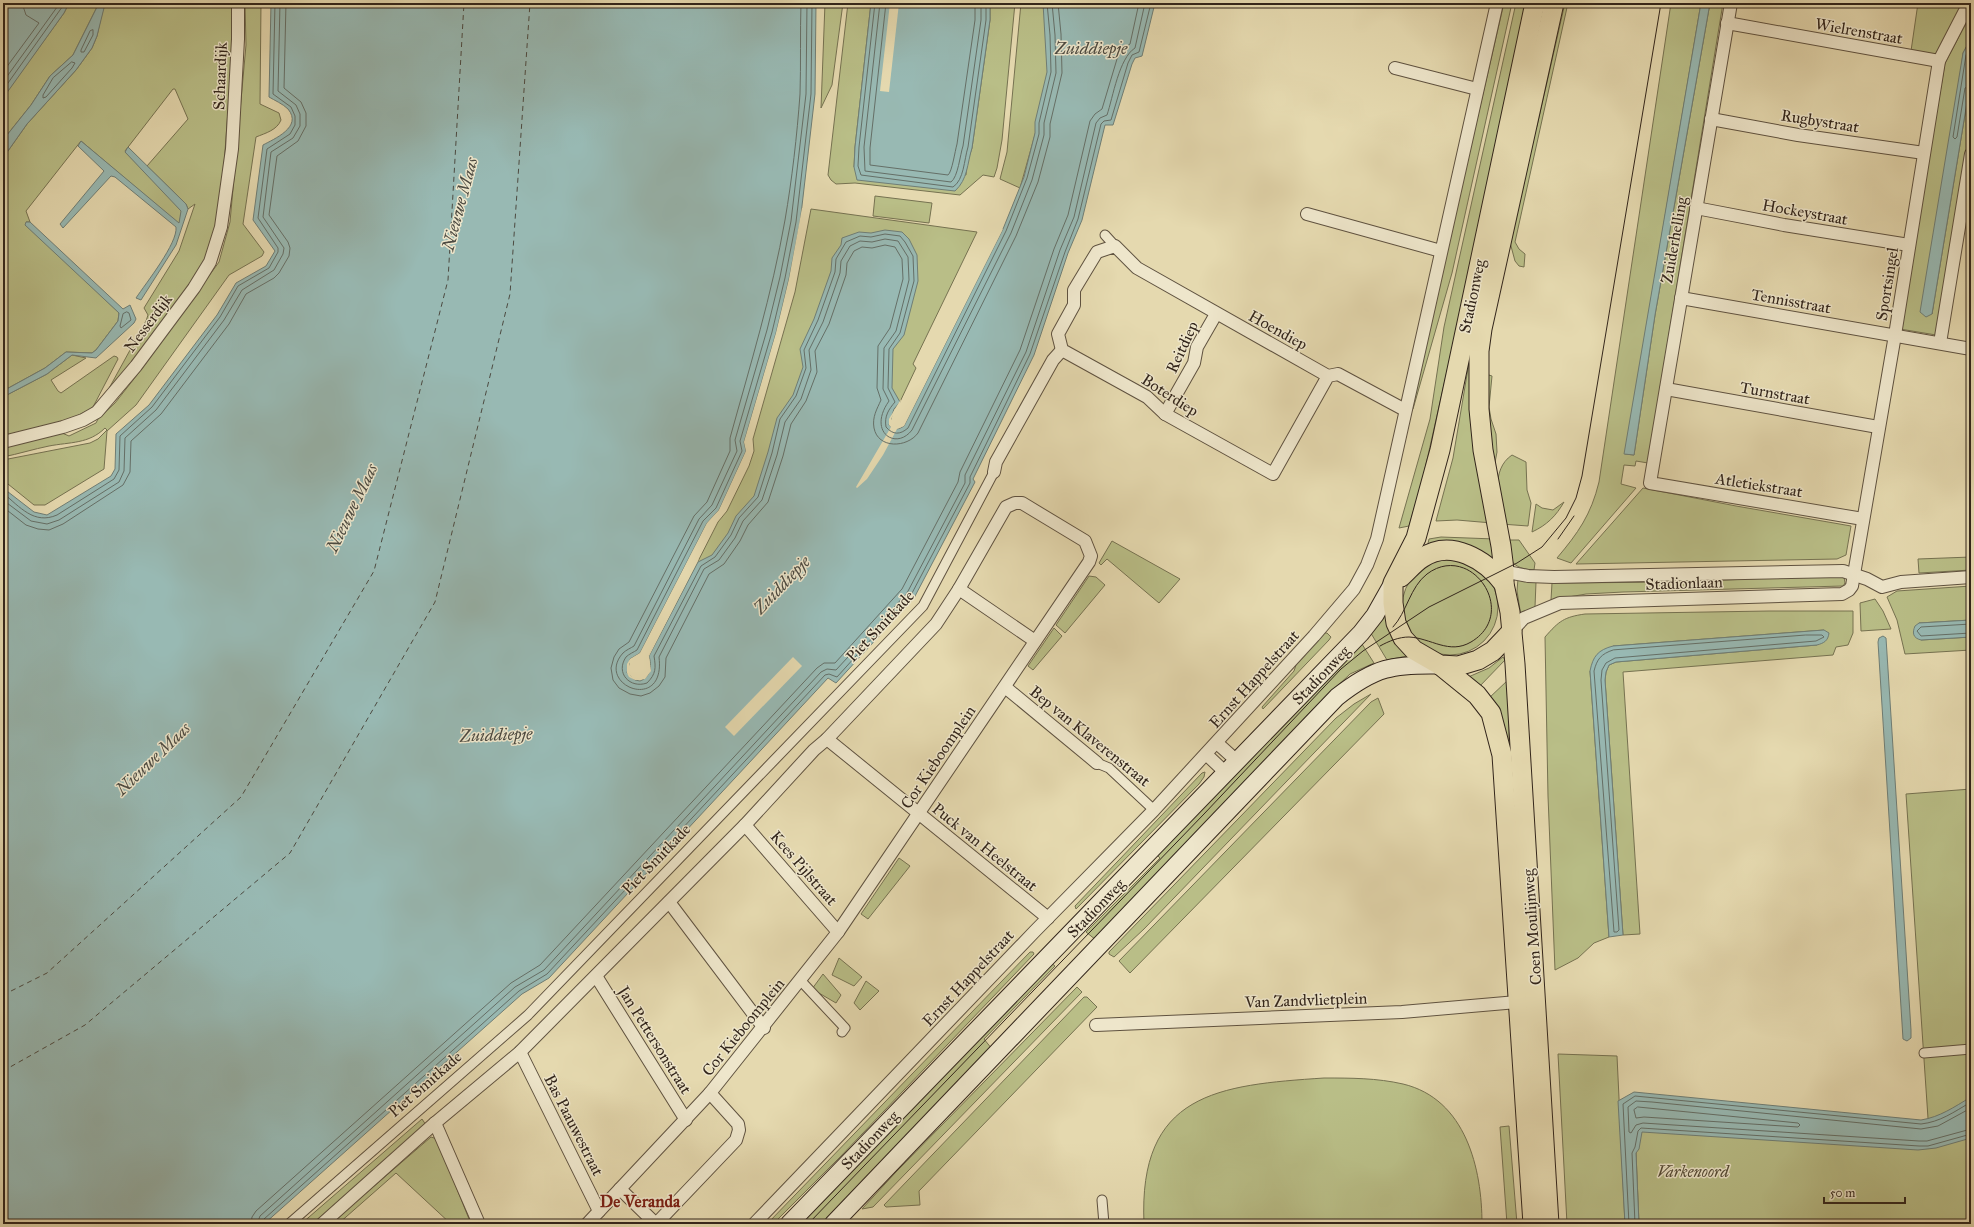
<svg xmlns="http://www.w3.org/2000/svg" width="1974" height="1227" font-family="'IM FELL Great Primer',serif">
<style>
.green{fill:#b9be87;stroke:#767251}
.water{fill:#98b9b3;stroke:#6f7e76}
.pier{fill:#e5d9af}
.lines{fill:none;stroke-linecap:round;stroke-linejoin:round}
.shore{stroke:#656f67;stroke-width:1}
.ferry{stroke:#4c4a41;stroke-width:1;stroke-dasharray:5 4;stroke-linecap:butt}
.pedestrian-casing{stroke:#5f5240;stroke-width:11}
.minor-casing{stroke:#5f5240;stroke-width:14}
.secondary-casing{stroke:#32251b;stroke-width:19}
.primary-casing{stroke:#32251b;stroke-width:21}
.pedestrian{stroke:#eee6cb;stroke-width:9}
.minor{stroke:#eee6cb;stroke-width:12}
.secondary{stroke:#eee6cb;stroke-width:17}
.primary{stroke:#e5d9af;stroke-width:19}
.tram{stroke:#32251b;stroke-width:1}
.labels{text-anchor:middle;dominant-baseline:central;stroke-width:3;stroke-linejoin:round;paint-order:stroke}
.street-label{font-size:16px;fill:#32251b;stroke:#eee6cb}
.park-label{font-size:16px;font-style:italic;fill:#544b36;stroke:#eee6cb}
.water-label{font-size:17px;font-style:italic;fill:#4c4a41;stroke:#eee6cb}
.neighbourhood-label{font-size:17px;font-weight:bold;fill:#7a1f14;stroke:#eee6cb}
</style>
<rect width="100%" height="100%" fill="#e5d9af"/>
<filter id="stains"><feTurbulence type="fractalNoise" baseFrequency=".005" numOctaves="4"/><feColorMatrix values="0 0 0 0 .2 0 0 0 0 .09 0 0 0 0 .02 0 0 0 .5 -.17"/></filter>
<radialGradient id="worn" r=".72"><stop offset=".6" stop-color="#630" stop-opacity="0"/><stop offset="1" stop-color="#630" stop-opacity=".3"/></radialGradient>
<g class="green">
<path d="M69,3H99L73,55L50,76L31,105L3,140V93H6L64,13Z"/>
<path d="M104,3H233L234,28L224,165L216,229L208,254L183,295L110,393L107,392L146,321L148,315L144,308L179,251L195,204L188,209L186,204L147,166L188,119L175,89H173L125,151L182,211L179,224L81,141L26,211L30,222H26L119,313L118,321L96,350L92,353L66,352L45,368L3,391V158L27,124L76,70L92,48L97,36Z"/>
<path d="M245,3H261L260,104L279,113L281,120C277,130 266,133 256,137L243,224L264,252L262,256L229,275L136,405L107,431L104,469L45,505H34L3,480V460L90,443L98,439L107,430L105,428C89,444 70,442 49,446C34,449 18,454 3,457V446L62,433L69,436L96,423L98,419L115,403L141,370L219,262L230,222L246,45Z"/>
<path d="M825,3H843L832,85L821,108Z"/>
<path d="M848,3H871L855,147L854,167L966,175L967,163L972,148L990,20V3H1015L1002,140L997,168L994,177L983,175L960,195L855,183L836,184L831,180L828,175Z"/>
<path d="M1021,3H1061L1064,31L1020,188L1000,179L1007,152Z"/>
<path d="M1504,3H1512L1452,273L1413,409H1410Z"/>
<path d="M1516,3H1530L1422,482L1409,526L1399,528L1430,419L1444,327Z"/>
<path d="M1565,3H1568L1515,242L1519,249L1525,254L1524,267L1519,266L1515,261L1508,235L1526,151L1537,126Z"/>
<path d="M1671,3H1701L1625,454L1634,455L1655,315L1710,3H1723L1648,463L1636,461L1635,466L1624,465L1621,484L1636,488L1571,563L1557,558C1578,533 1591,515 1599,482Z"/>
<path d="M1918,3H1964L1936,55L1911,51Z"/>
<path d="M1971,14V38L1963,53L1932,314L1971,78V132L1936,335L1900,329L1945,63Z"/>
<path d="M875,196L932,203L929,223L873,216Z"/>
<path d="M811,209L977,232L913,364L916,368L898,406L894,409L814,430L659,638L718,522L727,511L749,466L754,451L753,439L795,292Z"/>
<path d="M1475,327L1492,523L1457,520L1436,521L1453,458Z"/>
<path d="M72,355L86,358L51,380L58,391L61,393L114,356L117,357L118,359L93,407L89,410L69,420L3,436V397L47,374Z"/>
<path d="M1489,375L1492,376L1489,407L1491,419L1496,434L1497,452L1493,473L1484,385Z"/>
<path d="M1512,455L1526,462L1527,490L1531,503L1528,526L1501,524C1499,501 1490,470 1512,455Z"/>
<path d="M1643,488L1736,506L1851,526L1846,555L1837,559L1576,564Z"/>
<path d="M1564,502C1556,516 1547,525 1532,532L1536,504L1542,508L1553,510Z"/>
<path d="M1441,537L1495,539L1499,564L1427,548L1429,539Z"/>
<path d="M1505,540H1519L1535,563L1534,570C1510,568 1511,561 1505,540Z"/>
<path d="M1112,541L1180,579L1159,603L1107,559L1101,565L1099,563Z"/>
<path d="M1971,557V570L1919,573L1918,559Z"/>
<circle cx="1450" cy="607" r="48"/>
<path d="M1089,576L1096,577L1105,585L1065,633L1056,625Z"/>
<path d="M1808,576L1844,577L1845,583L1843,586L1623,592L1586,594L1551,600L1552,583L1686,582Z"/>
<path d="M1518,579L1536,582L1535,607L1521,616L1517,591Z"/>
<path d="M1971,586V620L1919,623L1921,640L1971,637V650L1905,654L1897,620L1887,597L1897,591Z"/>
<path d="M1875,599L1883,611L1891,629L1861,631L1860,603Z"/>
<path d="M1388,603L1407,656L1387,660L1369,630Z"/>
<path d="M1769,611H1853V633L1848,645L1836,647L1833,655L1623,672L1640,934L1623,935L1605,680L1606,672L1609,665L1616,662L1817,645L1824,630L1613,646L1590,671L1609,937L1594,943L1578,958L1555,970L1548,796L1545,637C1559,621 1564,617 1585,614Z"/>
<path d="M1054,628L1062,636L1033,670L1028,666Z"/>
<path d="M1325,633H1327L1331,637L1329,640L1263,709L1262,707L1294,671L1296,665Z"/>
<path d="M1360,641L1374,663L1350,674L1311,711L1258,770L1096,940L1086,932L1160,858L1156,854Z"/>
<path d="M1503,657L1505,660L1478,688L1466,678L1489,668Z"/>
<path d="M1508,680L1509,683V745L1488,699Z"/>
<path d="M1371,694L1144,929L1114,957L1109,954V952L1336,718L1354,704Z"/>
<path d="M1378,698L1384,714L1130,973L1119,961L1371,702Z"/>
<path d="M1205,772L1204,777L1199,784L1076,909L1075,906L1202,773Z"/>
<path d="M1971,789V1224H1639L1636,1153L1628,1114L1929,1133L1906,794Z"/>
<path d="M899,858L910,866L868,919L861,914Z"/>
<path d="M1030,952H1033L1034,954L840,1157L773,1224H767Z"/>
<path d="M839,958L862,977L854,986L832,975Z"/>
<path d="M1050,962L1055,966L984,1039L992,1049L823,1224H797Z"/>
<path d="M823,974L841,995L836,1003L812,989Z"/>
<path d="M866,981L879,991L860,1010L854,1003Z"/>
<path d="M1077,987L1082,992L873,1207L862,1209L896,1172Z"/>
<path d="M1084,997H1087L1097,1007L919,1191L920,1205L886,1207L884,1205Z"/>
<path d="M1558,1054L1617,1056L1625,1224H1567Z"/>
<path d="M1324,1078C1351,1078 1377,1078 1403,1084C1466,1099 1482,1169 1482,1224H1144C1138,1093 1218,1085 1324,1078Z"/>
<path d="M422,1119L426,1125L313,1224H301Z"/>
<path d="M1509,1126L1517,1224H1507L1500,1127Z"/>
<path d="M431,1137L437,1139L471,1224H451L396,1173L338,1224H330Z"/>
</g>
<g class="water">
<path d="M3,3H35L39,6L41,3H69L64,13L6,94L3,93Z"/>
<path d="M99,3L105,4L97,36L92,48L76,70L27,124L3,158V140L31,105L50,76L73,55Z"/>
<path d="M271,3H816L815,94L800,223L789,279L776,333L744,442L746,451L719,510L707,523L640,653L630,659L627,673L635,680L640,681C651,677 652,666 649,656L698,562L712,555L728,533L736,516L754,496L768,452L777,418L793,395L803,367L800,349L814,319L831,271L832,258L841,245L842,238L859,232L871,233L885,230L902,232L909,239L917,255L918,281L904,335L893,349L892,388L900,402L894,409L889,425C895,430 898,430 904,426L1003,229L1024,177L1035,133V122L1047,72L1043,3H1155L1142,56L1135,58L1132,64L1113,125H1105L1082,220L1068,253L1034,355L973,479L975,482L914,598L836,683L828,678L549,978L522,994L264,1224H3V488L34,512L47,515L111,476L115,469L116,434L149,405L217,315L236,283L266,266L275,251L253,220L263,145C274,139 303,127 288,109C283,104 274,100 269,97Z"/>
<path d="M871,3H990V20L972,148C967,164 968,179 955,191L857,180L854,167L855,147Z"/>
<path d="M1701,3H1710L1655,315L1634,455L1624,454Z"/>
<path d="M1971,38V78L1932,314L1926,317L1920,312L1963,53Z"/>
<path d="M81,141L179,223L181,211L125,152L128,147L186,204L188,209L176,245L141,300L136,298C146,283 178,243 176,227L115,177L111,176L63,228L60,224L104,171L78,146Z"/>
<path d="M26,222H30L123,309L130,305L136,319L134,323L96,358L72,355L47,374L3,397V391L45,368L66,352L92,353L96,350L118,321L119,313L25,225Z"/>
<path d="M1971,620V637L1921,640C1913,638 1912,633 1915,626L1919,623Z"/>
<path d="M1824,630L1829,633C1828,641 1824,643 1817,645L1616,662L1609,665L1606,672L1605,680L1623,935L1609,937L1590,671C1593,656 1598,650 1613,646Z"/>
<path d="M1883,636L1886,638L1911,1030V1038L1907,1041L1903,1039L1878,642L1879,638Z"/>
<path d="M1634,1092L1921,1120C1940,1117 1954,1107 1971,1097V1138L1936,1148L1918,1150L1642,1132L1639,1149L1636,1153L1639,1224H1625L1618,1101Z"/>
</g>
<g class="pier">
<path d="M890,3H899L889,92L880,91Z"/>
<path d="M802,208H804L791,280L778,333L746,442L748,452L721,511L709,524L642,654L632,660L629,664V673L631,676L636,678L644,677L649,670L648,656L696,561L699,559L649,656L651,671L645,679L635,680L629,677L627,673V664L630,659L640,653L707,523L719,510L746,451L744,442L776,333L789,279Z"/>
<path d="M1003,229L904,426L897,429L883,455L867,479L857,488L856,487L891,427L889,425V419L901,399L900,407L896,410L891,419V424L898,427L903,425L985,258L1000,230Z"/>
<path d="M793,657L802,666L734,736L725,727Z"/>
</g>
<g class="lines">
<g class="shore">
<path d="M801,3C800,33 801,64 800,94C797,136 792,179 785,220C772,294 750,366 730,438V451L707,502L694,516L629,642L619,649L614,657L611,668L613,680L619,688L630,694L641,696L650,693L659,686L665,677L666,658L709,574L724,564L740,541L748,525L768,502L783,456L791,424L806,401L817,372L815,351L829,324L846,275L847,263L854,251L862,247L872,248L885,245L895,247L902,259L903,279L890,328L878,346L877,388L881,400C877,409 872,417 874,428C878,449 907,448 918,433L1016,236L1038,182L1050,137V124L1062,73L1061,34L1058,3"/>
<path d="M807,3L806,94L791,221L780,277L767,330L735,440L737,451L712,505L699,519L634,646C631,648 626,650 623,653C594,685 666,714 659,657L704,569L719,560L735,538L743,521L762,500L777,455L785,422L801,399L811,370L809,350L823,322L840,273L841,261L850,246L860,241L872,242L885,239L898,241L908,257L909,280L896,331L884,348L883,389L889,401C867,432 896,451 912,430L1011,233L1032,180L1044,135V123L1056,73L1055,35L1052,3"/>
<path d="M812,3L811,94L796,222L785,278L772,332L740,441L742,451L716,508L703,521L637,650C634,652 629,654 626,657C615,673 630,689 647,683C656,674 656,668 654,656L701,566L715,557L731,535L739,518L758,497L772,453L780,419L796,396L806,368L804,350L818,320L835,272L836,259L846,242L860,236L871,237L885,234L900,236L905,242L913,256L914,281L900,333L889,349L888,388L895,402C889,409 884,416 886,427C893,435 900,435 908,428L1006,231L1027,178L1039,134V123L1051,72L1050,35L1047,3"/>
<path d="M875,3L859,147L858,166L861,175L953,187C964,180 964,160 968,147L986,20V3"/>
<path d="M880,3L864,147L865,171L951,182C958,177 960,155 963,146L981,20V3"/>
<path d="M886,3L870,148V165L948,175C952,172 955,151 957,144L975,20V3"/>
<path d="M93,30V35L84,52H81V50L90,31Z"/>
<path d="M1971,46L1966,55L1953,137L1955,139L1957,137L1965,88L1971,85"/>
<path d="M72,62L75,63L72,68L46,97L43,98V95L53,78Z"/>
<path d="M3,72L39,23L26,15L22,3"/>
<path d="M3,82L60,3"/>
<path d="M3,90L65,3"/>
<path d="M127,312L129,313L131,320L121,328L120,326L123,314Z"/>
<path d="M3,493C20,507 34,525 57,515L114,479L119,470L120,436L152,407L220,317L238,286L269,268L278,252V248L258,218L267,149L290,134L295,125V116L291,107L273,94L275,3"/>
<path d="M3,500L31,521L47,524L59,520L119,482L124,471L125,438L156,410L224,320L242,290L274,270L283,254L284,248L263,217L271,152L293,138L300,126V114L296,105L278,91L280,3"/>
<path d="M3,507L26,525L38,529L49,530L63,524L123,485L130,472L131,441L161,414L229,324L246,294L274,278L279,273L289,256L290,248L288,242L269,215L277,156L298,141L306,126V113L301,102L284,88L286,3"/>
<path d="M1971,624L1921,627L1917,631L1921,636L1971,633"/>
<path d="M1806,635H1822L1824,637L1816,641L1615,658L1606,663L1602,670L1601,680L1619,930L1617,932H1614L1594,671C1597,659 1601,654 1613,650Z"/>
<path d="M1638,1107L1798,1123L1800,1125L1798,1127L1644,1117L1636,1118L1634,1110Z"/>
<path d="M1971,1108L1938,1126L1921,1129L1652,1102L1636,1101L1628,1107L1629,1132L1631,1133L1636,1125L1643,1123L1919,1141H1927L1971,1129"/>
<path d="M251,1224L252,1217L256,1211L511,983L540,965L817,668L824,663H835L902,589L958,482L960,472L1020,350L1054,249L1068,215L1090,121L1095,114L1102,109L1117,59L1123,49L1130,44L1139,3"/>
<path d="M257,1224L260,1216L515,987L544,970L821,672L827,669L836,670L907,593L965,483V475L1026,352L1060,250L1074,217L1096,123L1100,118L1107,115C1113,97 1119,58 1135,48L1145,3"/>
<path d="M262,1224L264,1219L519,991L547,974L825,675L829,674L837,677L911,595L970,483V477L1030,354L1065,252L1078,219L1101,124L1104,121L1111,120L1128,63L1132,55L1139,52L1151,3"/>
<path d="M1629,1224L1623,1104L1635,1096L1921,1124C1940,1122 1954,1112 1971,1102"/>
<path d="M1635,1224L1632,1153L1635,1147L1638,1131L1641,1128L1919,1146H1928L1971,1134"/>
</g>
<g class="ferry">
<path d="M3,995L47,973L241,797L374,571L448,280L464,3"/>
<path d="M3,1071L85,1025L290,853L435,602L510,294L530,3"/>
</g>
<g class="pedestrian-casing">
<g id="pedestrian">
<path d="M1105,235L1115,246"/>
<path d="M1097,763L1109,768L1154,810"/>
<path d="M801,981L845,1028L842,1032"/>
<path d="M1924,1053L1971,1049"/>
<path d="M1102,1200L1104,1224"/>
<path d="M289,1224L528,1015L923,606L994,472"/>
</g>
</g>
<g class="minor-casing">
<g id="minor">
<path d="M1731,3L1650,483L1863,519"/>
<path d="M1727,23L1939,61"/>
<path d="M1395,68L1477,89"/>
<path d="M1711,119L1798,135L1924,153"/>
<path d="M1696,208L1784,225L1909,245"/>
<path d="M1307,214L1441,251"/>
<path d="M1681,298L1971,349"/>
<path d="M1940,343L1971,154"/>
<path d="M1328,376L1273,474L1165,414L1147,397L1062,350L1058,334L1074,305V290L1097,252L1115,246L1137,268L1328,376L1338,374L1405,410"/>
<path d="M1666,389L1878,427"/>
<path d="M1165,414L1194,363L1197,347L1216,314"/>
<path d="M3,442L63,427L83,420L97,412L136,366L194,288L210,262L221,227L232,149L238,39V3"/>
<path d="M994,472L996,462L1053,360L1062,350"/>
<path d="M1497,570L1528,576L1554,577L1843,571L1867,579L1882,587L1901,582L1971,577"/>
<path d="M959,589L1035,641"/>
<path d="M1512,631L1524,618L1560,603L1842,594L1849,590L1852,586L1895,335L1939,61L1969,3"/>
<path d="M1005,687L1097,763"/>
<path d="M827,739L1048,918"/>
<path d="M1217,743L1238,762"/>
<path d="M1206,754L1227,774"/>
<path d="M745,825L838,932"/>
<path d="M669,902L764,1028"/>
<path d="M596,976L686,1120"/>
<path d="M1096,1025L1402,1012L1517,1002"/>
<path d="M520,1052L599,1211"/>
<path d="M435,1123L479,1224"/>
<path d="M620,1189L656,1224"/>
<path d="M322,1224L435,1123L520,1052L745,825L814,750L827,739L936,624L959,589L1006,507L1015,503H1022L1085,541L1091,556L1089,562L838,932L710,1093L587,1224"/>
<path d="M656,1224L736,1140L739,1130L738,1124L710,1093"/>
<path d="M754,1224L1035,931L1154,810L1314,636L1354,589L1367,565L1377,539L1497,3"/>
</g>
</g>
<g class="secondary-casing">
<g id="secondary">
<path d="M789,1224L1361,633L1375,615L1393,583"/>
<path d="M833,1224L1337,697C1375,667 1393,664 1440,665"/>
</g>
</g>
<g class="primary-casing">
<g id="primary">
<path d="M1401,577C1408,571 1414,563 1422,558C1451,538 1486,560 1504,584"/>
<path d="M1512,631L1493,651L1478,660L1458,666L1440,665L1414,650L1403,638L1396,623L1393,603V583L1416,538L1440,450L1535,3"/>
<path d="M1440,665L1477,695L1491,713L1502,755L1533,1224"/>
<path d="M1549,1224L1515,664L1510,612L1504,584V570L1501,546L1483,450L1479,409V351L1482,329L1554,3"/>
</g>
</g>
<use href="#pedestrian" class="pedestrian"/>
<use href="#minor" class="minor"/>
<use href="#secondary" class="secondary"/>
<use href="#primary" class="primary"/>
<g class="tram">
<path d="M1558,539L1574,516"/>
<path d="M1380,646C1389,641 1399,637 1409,637C1431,638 1449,655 1471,642C1520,613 1471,541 1427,574C1410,587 1407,612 1393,627"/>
<path d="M808,1224L1204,814L1341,669L1363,651L1429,607L1517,563L1542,547L1566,518L1576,498L1582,476L1661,3"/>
</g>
</g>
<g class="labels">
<g class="street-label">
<text transform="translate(1859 31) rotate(10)">Wielrenstraat</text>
<text transform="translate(220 76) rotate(-88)">Schaardijk</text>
<text transform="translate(1820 121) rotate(9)">Rugbystraat</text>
<text transform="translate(1805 212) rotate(10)">Hockeystraat</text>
<text transform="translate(1674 240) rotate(-80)">Zuiderhelling</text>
<text transform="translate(1887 284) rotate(-81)">Sportsingel</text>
<text transform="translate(1472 296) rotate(-78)">Stadionweg</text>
<text transform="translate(1791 301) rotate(10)">Tennisstraat</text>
<text transform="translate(148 323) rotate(-53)">Nesserdijk</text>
<text transform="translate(1278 330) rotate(29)">Hoendiep</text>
<text transform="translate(1182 347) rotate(-65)">Reitdiep</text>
<text transform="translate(1775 393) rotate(10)">Turnstraat</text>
<text transform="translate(1170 395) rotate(33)">Boterdiep</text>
<text transform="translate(1759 485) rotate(9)">Atletiekstraat</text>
<text transform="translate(1684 583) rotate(-2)">Stadionlaan</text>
<text transform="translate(880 626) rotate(-47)">Piet Smitkade</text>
<text transform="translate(1321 675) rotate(-46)">Stadionweg</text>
<text transform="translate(1254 679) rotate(-48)">Ernst Happelstraat</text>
<text transform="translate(1090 736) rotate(39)">Bep van Klaverenstraat</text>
<text transform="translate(938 757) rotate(-56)">Cor Kieboomplein</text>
<text transform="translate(985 847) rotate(39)">Puck van Heelstraat</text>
<text transform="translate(656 859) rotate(-46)">Piet Smitkade</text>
<text transform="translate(804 868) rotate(49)">Kees Pijlstraat</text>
<text transform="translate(1096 908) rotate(-46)">Stadionweg</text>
<text transform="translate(1532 927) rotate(-94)">Coen Moulijnweg</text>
<text transform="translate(968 978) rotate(-47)">Ernst Happelstraat</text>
<text transform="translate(1306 1000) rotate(-2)">Van Zandvlietplein</text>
<text transform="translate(743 1027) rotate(-51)">Cor Kieboomplein</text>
<text transform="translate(655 1040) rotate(58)">Jan Pettersonstraat</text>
<text transform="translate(425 1084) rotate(-41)">Piet Smitkade</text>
<text transform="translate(574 1125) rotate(63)">Bas Paauwestraat</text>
<text transform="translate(870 1140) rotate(-46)">Stadionweg</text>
</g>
<g class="park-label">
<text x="1693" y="1171">Varkenoord</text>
</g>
<g class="water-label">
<text x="1091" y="48">Zuiddiepje</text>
<text transform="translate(460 204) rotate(-75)">Nieuwe Maas</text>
<text transform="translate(352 508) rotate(-64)">Nieuwe Maas</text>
<text transform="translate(782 585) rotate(-46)">Zuiddiepje</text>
<text transform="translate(496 735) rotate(-2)">Zuiddiepje</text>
<text transform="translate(153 759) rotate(-44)">Nieuwe Maas</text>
</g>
<g class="neighbourhood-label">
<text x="640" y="1201">De Veranda</text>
</g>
</g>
<rect width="1974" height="1227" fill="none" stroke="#e5d9af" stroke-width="16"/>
<rect x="4" y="4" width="1966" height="1219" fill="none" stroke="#32251b" stroke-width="2"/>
<rect x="8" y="8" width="1958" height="1211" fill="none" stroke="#32251b"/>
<path d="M1824 1197v6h81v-6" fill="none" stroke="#32251b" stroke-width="2"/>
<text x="1830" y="1197" font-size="12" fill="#32251b" stroke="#eee6cb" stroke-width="3" paint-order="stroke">50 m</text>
<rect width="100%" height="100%" filter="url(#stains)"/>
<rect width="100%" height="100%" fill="url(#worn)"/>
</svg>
